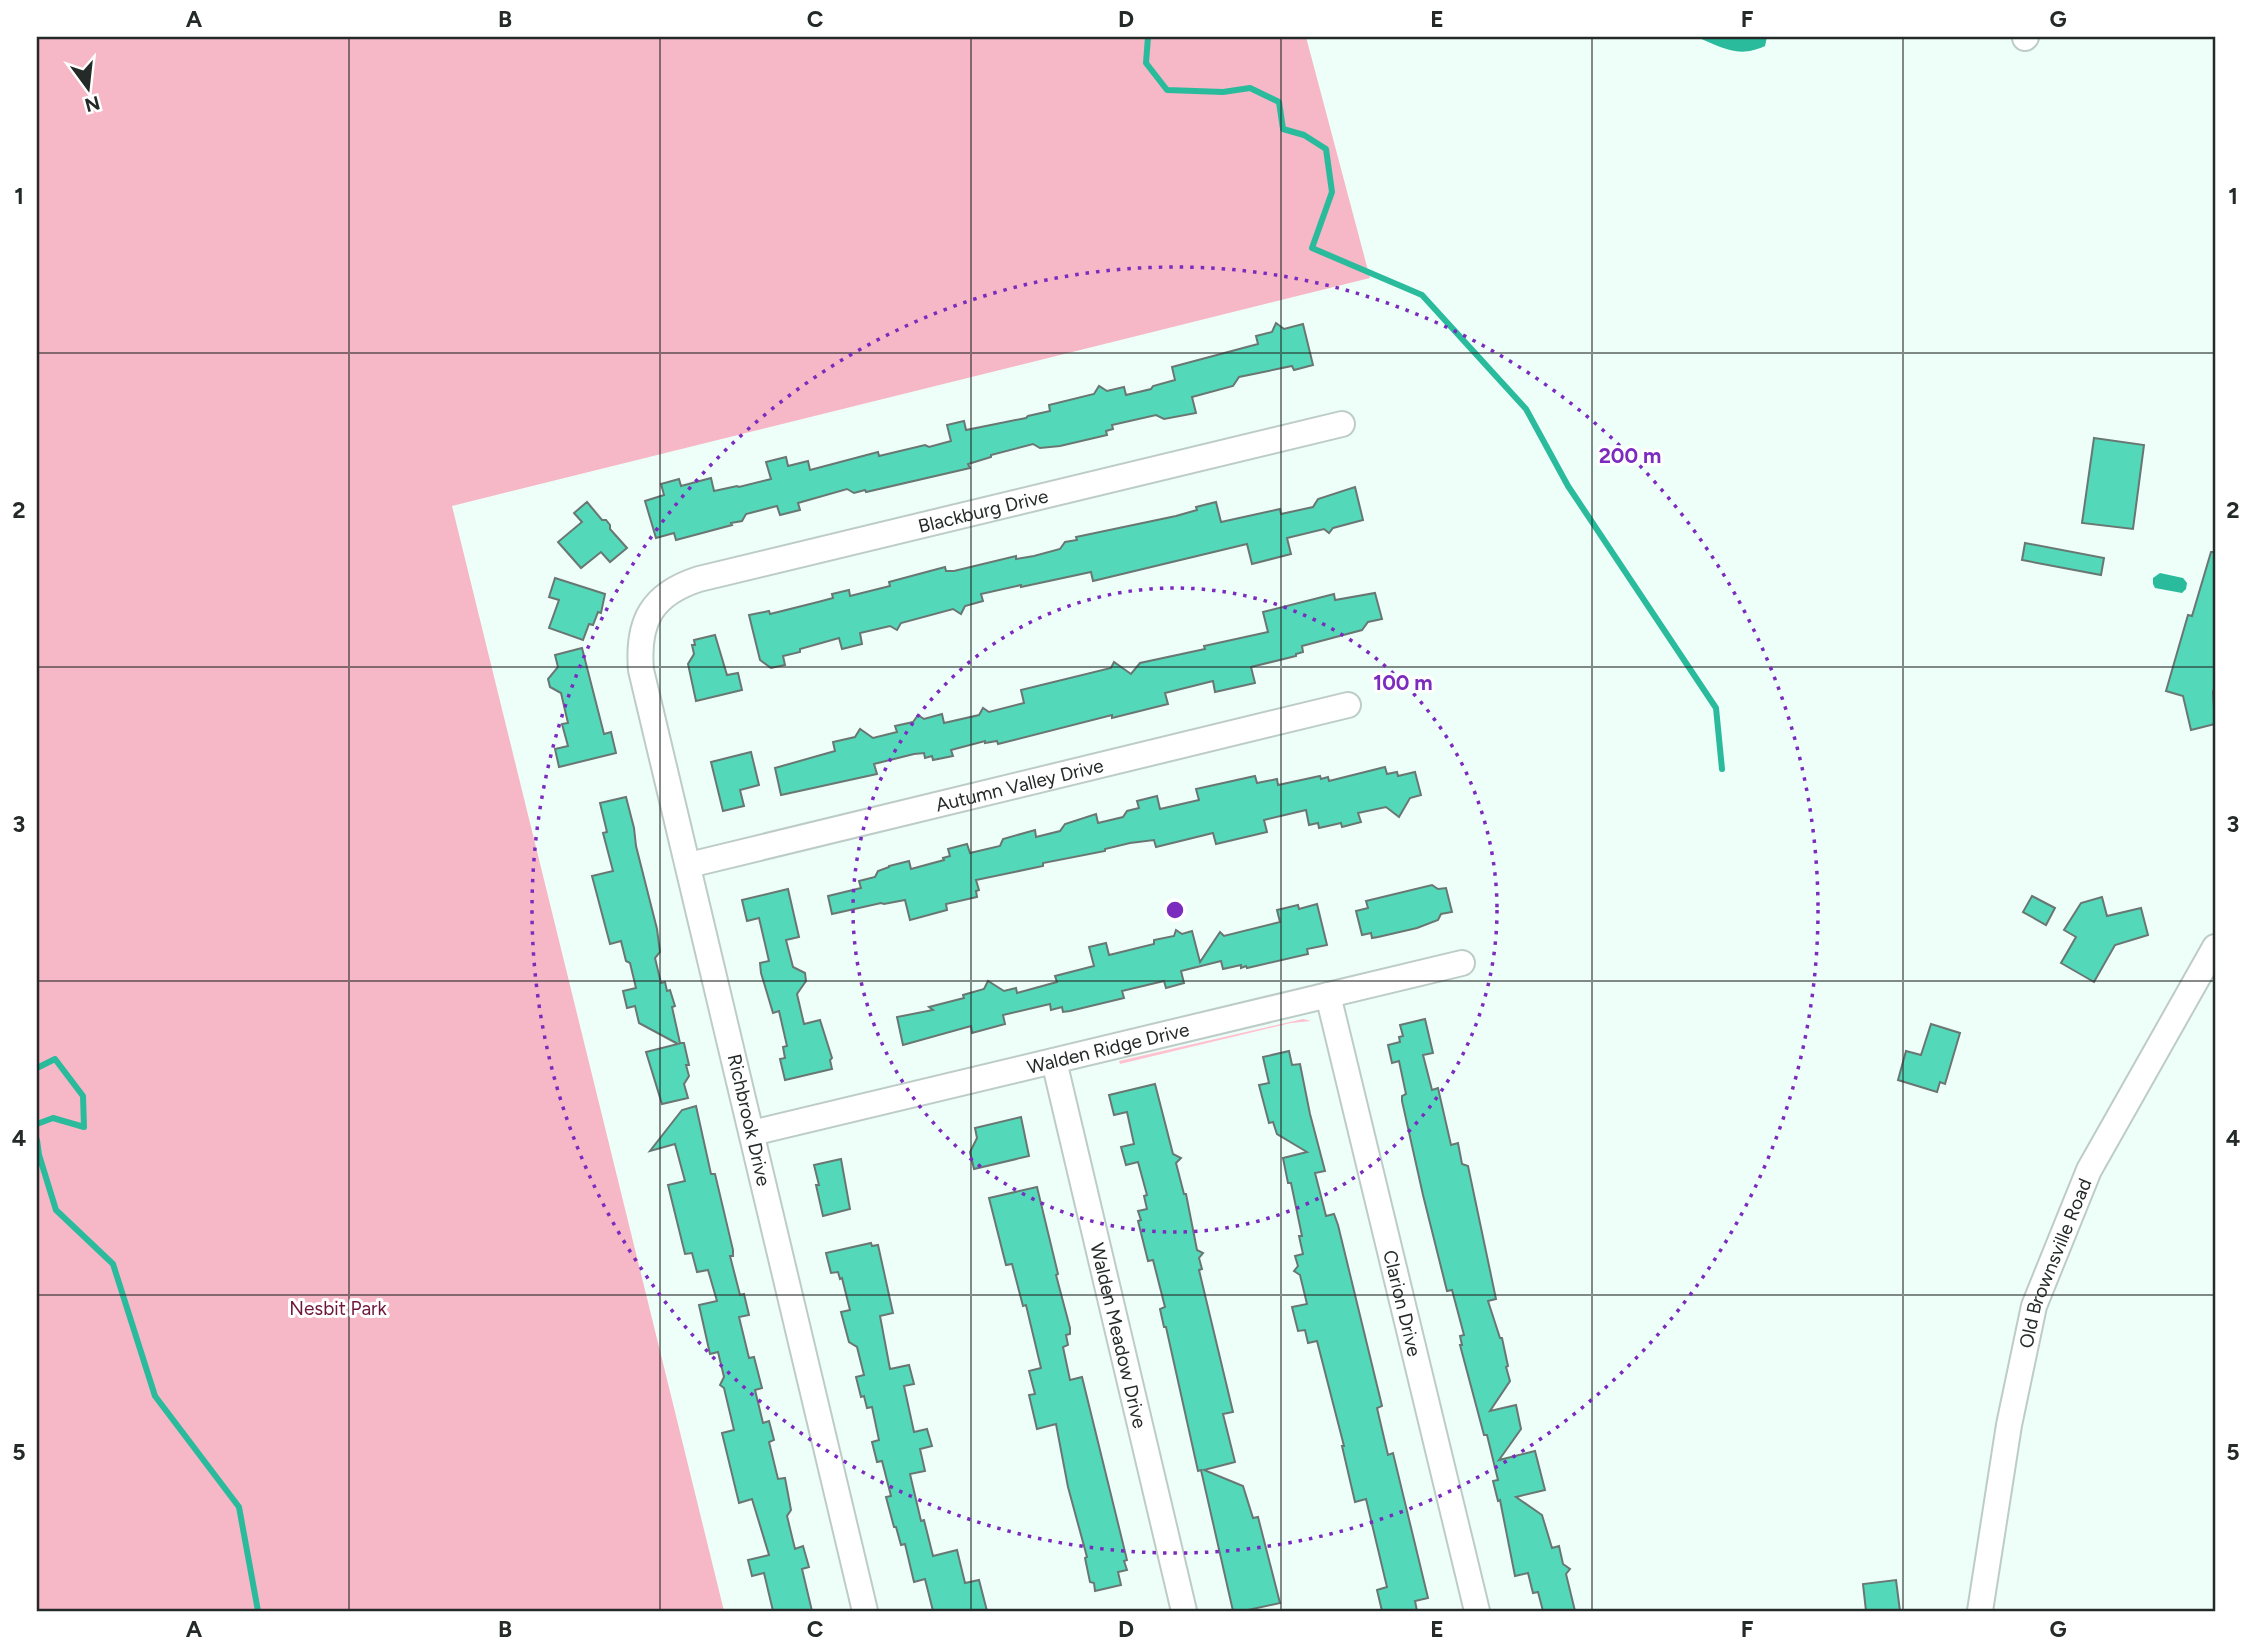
<svg xmlns="http://www.w3.org/2000/svg" width="2252" height="1648" font-family="Figtree,sans-serif">
<style>
.green{fill:#ffc1d0}
.forest{fill:#f6b7c6}
.water{fill:#2abb9d}
.lines{fill:none;stroke-linecap:round;stroke-linejoin:round}
.stream{stroke:#2abb9d;stroke-width:6}
.building{fill:#53d9ba;stroke:#697773;stroke-width:2}
.minor-casing{stroke:#bdccc7;stroke-width:28}
.minor{stroke:#fff;stroke-width:24}
.grid{fill:none;stroke:#242a28;stroke-width:2;stroke-opacity:0.55}
.ring{fill:none;stroke:#7b2cbf;stroke-width:3.5;stroke-dasharray:3.5 7}
.labels{text-anchor:middle;dominant-baseline:central;stroke-width:6;stroke-linejoin:round;paint-order:stroke}
.street-label{font-size:19px;fill:#242a28;stroke:#fff}
.park-label{font-size:19px;fill:#6f1739;stroke:#fff}
.centre{fill:#7b2cbf;stroke:#fff;stroke-width:3.5}
.ring-label{font-size:21px;text-anchor:middle;font-weight:bold;fill:#7b2cbf;stroke:#fff;stroke-width:6;stroke-linejoin:round;paint-order:stroke}
.neatline{fill:none;stroke:#242a28;stroke-width:2.5}
.grid-label{font-size:23px;text-anchor:middle;font-weight:bold;fill:#242a28}
</style>
<rect width="100%" height="100%" fill="#eefef9"/>
<path class="green" d="M1303,1019L1311,1021L1291,1023L1120,1064L1119,1061Z"/>
<path class="forest" d="M37,37H1306L1370,278L452,506L724,1611H37Z"/>
<g class="water">
<path d="M1696,37H1767L1765,46C1737,59 1723,47 1696,37Z"/>
<path d="M2160,573L2183,578L2187,583L2186,589L2182,593L2155,588L2153,584V578Z"/>
</g>
<g class="lines">
<g class="stream">
<path d="M1148,37L1146,63L1167,90L1223,92L1250,88L1279,102L1283,129L1304,135L1326,149L1332,192L1312,248L1422,295L1526,409L1568,486L1716,708L1722,769"/>
<path d="M37,1068L55,1059L83,1096L84,1127L53,1118L37,1124"/>
<path d="M37,1140L39,1155L56,1210L113,1264L155,1396L239,1507L258,1611"/>
</g>
</g>
<g class="building">
<path d="M1276,323L1284,329L1303,324L1313,365L1294,370L1292,366L1239,377L1233,386L1192,397L1196,413L1164,419L1156,415L1112,425L1113,429L1106,431L1107,435L1060,446L1040,448L1033,444L991,455V457L968,464L970,468L866,492L865,490L854,493L847,489L798,503L800,510L780,515L777,506L746,514L742,521L731,523L732,525L676,540L674,533L656,538L645,501L664,495L661,484L679,479L681,486L711,478L714,491L737,486L739,487L771,479L766,462L786,457L788,466L808,461L810,470L878,452L879,456L925,445L929,447L951,441L947,425L964,421L966,430L1026,418L1028,416L1050,411L1049,405L1094,394L1099,386L1107,391L1124,387L1126,395L1151,389L1153,386L1175,380L1172,367L1258,344L1256,336L1272,332Z"/>
<path d="M2094,438L2144,445L2133,529L2082,523Z"/>
<path d="M1355,487L1363,520L1333,528L1329,533L1324,529L1287,538L1291,554L1252,564L1247,544L1093,581L1091,572L1021,587V585L981,594L983,601L965,606L961,614L953,609L901,623L897,630L890,626L860,633L862,644L842,649L839,638L800,649V652L783,656L785,665L771,668L760,660L749,615L769,611L770,614L818,602L833,598L832,594L849,590L850,596L890,586L889,582L945,567L946,571H954L1016,556V559L1034,556L1060,549L1065,542L1077,540L1076,537L1176,516L1197,510L1196,507L1216,502L1221,522L1280,509L1281,514L1313,507L1318,499Z"/>
<path d="M587,502L602,520H606L610,525V529L627,548L610,562L601,552L581,568L558,542L582,522L574,513Z"/>
<path d="M2025,543L2104,558L2101,575L2022,560Z"/>
<path d="M2211,552H2215V685L2213,692L2215,724L2191,730L2183,696L2166,691L2188,615L2192,616Z"/>
<path d="M555,578L605,594L601,613L598,612L593,625L589,624L583,640L549,628L559,600L549,597Z"/>
<path d="M1375,593L1382,619L1368,622L1362,630L1302,646L1303,652L1296,654V656L1251,667L1255,683L1215,692L1213,681L1165,693L1168,704L1112,718V715L998,744L997,741L985,743V741L951,750L953,756L933,760L932,756L925,758L924,753L914,754L874,764L877,774L781,795L775,768L835,751L833,742L855,737L860,729L873,738L897,732L895,726L913,722L918,715L924,719L942,714L944,723L979,715L983,708L989,712L1024,703L1021,690L1111,668L1114,662L1131,674L1140,663L1205,649L1204,646L1268,632L1263,612L1334,594L1335,600Z"/>
<path d="M715,635L727,675L738,673L742,690L696,701L688,664L694,654L692,645H695L694,640Z"/>
<path d="M582,648L604,734L611,732L616,753L559,767L555,749L568,746L562,724L568,723L561,693L550,687L548,679L558,667L555,655Z"/>
<path d="M751,752L759,785L740,790L744,806L723,811L711,762Z"/>
<path d="M1385,767L1387,774L1397,772L1398,776L1415,772L1421,795L1410,798L1399,817L1386,807L1358,813L1361,822L1342,827L1341,823L1319,828L1318,823L1309,825L1306,810L1264,820L1267,832L1216,844L1213,833L1156,847L1154,840L1130,843L1105,849V851L1043,863V866L976,880L979,890L976,891L977,897L946,904L947,910L910,920L905,900L884,904L881,903L832,914L828,896L861,888L859,881L875,877L878,871L889,867V866L909,861L911,869L944,860L943,858L950,856L948,849L967,844L970,853L1000,846L1003,839L1035,830L1036,837L1060,831L1065,824L1096,814L1098,823L1123,817L1127,811L1139,808L1137,801L1157,796L1160,809L1199,800L1196,789L1255,776L1257,783L1277,779L1278,785L1320,776L1321,779L1328,777L1329,781Z"/>
<path d="M626,797L634,828L636,846L657,929L660,952L655,958L661,983L665,982L667,991L670,990L675,1006L672,1007L680,1043H684L689,1065H686L689,1076L684,1084L688,1098L662,1104L646,1052L678,1044L639,1023L635,1006L627,1008L623,991L636,988L630,963L626,961L621,941L610,944L592,876L613,871L603,833L607,832L600,803Z"/>
<path d="M1432,885L1438,889L1446,888L1452,912L1441,914L1438,920L1417,928L1378,937L1372,938L1371,933L1362,935L1356,911L1368,908L1366,901Z"/>
<path d="M788,889L799,937L786,940L793,967L805,973L806,981L797,994L804,1024L820,1020L832,1058L830,1060L832,1069L785,1080L780,1059L785,1058L783,1047L787,1046L779,1011L773,1013L761,973L760,963L769,961L759,918L747,921L742,900Z"/>
<path d="M2032,896L2055,908L2046,925L2023,912Z"/>
<path d="M2102,897L2107,916L2141,908L2148,935L2115,945L2094,982L2061,963L2076,937L2064,930L2081,903Z"/>
<path d="M1317,904L1327,945L1307,949L1308,954L1247,968L1246,966L1241,968V965L1223,969L1221,961L1181,971L1184,983L1166,988L1164,981L1122,991L1124,998L1070,1011L1063,1012L1062,1007L1051,1010L1050,1004L1003,1015L1005,1024L972,1033L971,1026L903,1045L897,1017L933,1010L929,1007L964,998L963,995L984,989L988,981L1004,991L1016,988L1017,993L1057,982L1055,976L1094,966L1089,947L1106,943L1109,955L1154,944V940L1174,936L1176,930L1182,934L1192,931L1200,962L1220,932L1224,936L1280,922L1277,910L1298,905L1299,909Z"/>
<path d="M1425,1019L1433,1053L1423,1055L1432,1090L1438,1088L1451,1145L1458,1143L1462,1164L1468,1166L1496,1299L1488,1301L1500,1338H1502L1508,1366L1506,1367L1510,1381L1490,1411L1516,1405L1521,1429L1499,1460L1535,1451L1545,1490L1516,1497L1542,1515L1552,1548L1559,1546L1563,1564L1570,1569L1566,1574L1575,1611H1543L1538,1592L1533,1593L1528,1573L1515,1576L1500,1500L1498,1501L1493,1481L1498,1480L1487,1435H1484L1460,1345H1462L1460,1336L1464,1335L1452,1290L1447,1291L1423,1195L1402,1101V1096L1406,1094L1399,1061L1392,1063L1388,1045L1400,1042L1399,1037L1403,1036L1400,1025Z"/>
<path d="M1931,1024L1960,1033L1945,1084L1940,1082L1937,1092L1898,1080L1906,1051L1921,1055Z"/>
<path d="M1289,1051L1292,1065L1300,1064L1310,1114L1325,1171L1315,1173L1322,1200L1326,1216L1334,1214L1338,1225L1382,1406L1377,1408L1388,1455L1393,1453L1428,1598L1415,1601L1417,1611H1382L1377,1590L1387,1587L1366,1499L1355,1502L1342,1446H1344L1317,1341L1308,1343L1305,1330L1298,1331L1292,1307L1307,1304L1300,1275L1294,1271L1298,1266L1295,1256L1303,1254L1299,1236H1302L1291,1183H1288L1283,1158L1307,1152L1277,1134L1273,1122L1269,1123L1259,1085L1269,1083L1263,1057Z"/>
<path d="M1155,1084L1173,1154L1181,1158L1176,1163L1184,1194H1186L1197,1250L1203,1253L1199,1258L1202,1269L1199,1270L1233,1412L1223,1414L1235,1462L1204,1470L1243,1486L1253,1518L1258,1517L1280,1603L1243,1611H1233L1201,1470L1198,1471L1166,1327H1164L1160,1309L1165,1307L1153,1260L1148,1261L1138,1221L1141,1220L1138,1211L1147,1209L1144,1196L1147,1195L1138,1162L1126,1165L1121,1147L1134,1144L1127,1112L1114,1115L1109,1095Z"/>
<path d="M696,1106L711,1174H715L733,1250V1256H730L740,1295L744,1294L749,1315L739,1317L749,1358L754,1357L762,1388L755,1390L763,1423L769,1421L774,1440L769,1442L778,1479L785,1478L791,1510L787,1516L795,1549L803,1546L809,1567L802,1569L812,1611H773L764,1573L752,1576L748,1560L769,1555L752,1499L739,1503L722,1433L734,1430L724,1388L720,1385L724,1377L718,1352L710,1354L699,1305L717,1301L708,1270L697,1272L692,1253L685,1254L668,1185L685,1181L675,1144L650,1151L682,1110Z"/>
<path d="M1021,1117L1029,1156L974,1169L970,1152L977,1138L975,1128Z"/>
<path d="M841,1159L850,1209L823,1216L816,1185H819L814,1165Z"/>
<path d="M1037,1187L1058,1274L1056,1275L1070,1328V1334L1066,1335L1068,1345L1063,1347L1070,1380L1082,1377L1127,1560L1124,1561L1127,1570L1118,1572L1121,1585L1095,1591L1094,1583L1090,1582L1085,1558L1087,1557L1068,1487L1056,1424L1037,1429L1029,1395L1035,1394L1029,1371L1041,1368L1026,1305L1023,1306L1012,1264L1006,1265L989,1198Z"/>
<path d="M871,1243L872,1246L878,1245L893,1313L880,1316L890,1369L909,1365L914,1384L904,1386L914,1432L927,1429L932,1446L920,1449L925,1471L910,1474L921,1521L924,1520L933,1556L957,1550L965,1583L979,1580L987,1611H933L925,1579L914,1582L905,1544L901,1545L896,1527H894L886,1497L891,1496L882,1461L877,1462L872,1442L879,1440L872,1407L867,1408L864,1396L861,1397L856,1377L864,1375L857,1347L849,1342L841,1312L850,1310L842,1278L840,1279L838,1272L831,1273L826,1253Z"/>
<path d="M1896,1580L1900,1611H1866L1863,1584Z"/>
</g>
<g class="lines">
<g class="minor-casing">
<g id="minor">
<path d="M2025,38L2026,37"/>
<path id="s1" d="M689,865L1348,705"/>
<path id="s2" d="M1328,995L1477,1611"/>
<path id="s3" d="M1054,1061L1184,1611"/>
<path id="s4" d="M752,1133L1462,963"/>
<path id="s5" d="M865,1611L641,670C637,621 652,594 699,579L1342,424"/>
<path id="s6" d="M1980,1611L2009,1425L2034,1306L2089,1170L2215,947"/>
</g>
</g>
<use href="#minor" class="minor"/>
</g>
<path class="grid" d="M349,37V1611M660,37V1611M971,37V1611M1281,37V1611M1592,37V1611M1903,37V1611M37,353H2215M37,667H2215M37,981H2215M37,1295H2215"/>
<g class="ring">
<circle cx="1175" cy="910" r="322"/>
<circle cx="1175" cy="910" r="643"/>
</g>
<g class="labels">
<g class="street-label">
<text stroke="none"><textPath href="#s5" startOffset="1379">Blackburg Drive</textPath></text>
<text stroke="none"><textPath href="#s1" startOffset="340">Autumn Valley Drive</textPath></text>
<text stroke="none"><textPath href="#s4" startOffset="366">Walden Ridge Drive</textPath></text>
<text transform="translate(749 1120) rotate(77)">Richbrook Drive</text>
<text stroke="none"><textPath href="#s6" startOffset="357">Old Brownsville Road</textPath></text>
<text stroke="none"><textPath href="#s2" startOffset="317">Clarion Drive</textPath></text>
<text stroke="none"><textPath href="#s3" startOffset="282">Walden Meadow Drive</textPath></text>
</g>
<g class="park-label">
<text x="338" y="1308">Nesbit Park</text>
</g>
</g>
<circle cx="1175" cy="910" r="10" class="centre"/>
<g class="ring-label">
<text x="1630" y="463">200 m</text>
<text x="1403" y="690">100 m</text>
</g>
<rect width="2252" height="1648" fill="none" stroke="#ffffff" stroke-width="77"/>
<g transform="translate(88 88) rotate(165)" stroke="#ffffff" stroke-width="5" paint-order="stroke">
<path d="M0-5L12 26L0 18L-12 26Z" fill="#242a28"/>
<text y="-10" font-size="19" font-weight="bold" text-anchor="middle" fill="#242a28">N</text>
</g>
<rect x="38" y="38" width="2176" height="1572" class="neatline"/>
<g class="grid-label">
<text x="194" y="27">A</text>
<text x="505" y="27">B</text>
<text x="815" y="27">C</text>
<text x="1126" y="27">D</text>
<text x="1437" y="27">E</text>
<text x="1747" y="27">F</text>
<text x="2058" y="27">G</text>
<text x="19" y="204">1</text>
<text x="2233" y="204">1</text>
<text x="19" y="518">2</text>
<text x="2233" y="518">2</text>
<text x="19" y="832">3</text>
<text x="2233" y="832">3</text>
<text x="19" y="1146">4</text>
<text x="2233" y="1146">4</text>
<text x="19" y="1460">5</text>
<text x="2233" y="1460">5</text>
<text x="194" y="1637">A</text>
<text x="505" y="1637">B</text>
<text x="815" y="1637">C</text>
<text x="1126" y="1637">D</text>
<text x="1437" y="1637">E</text>
<text x="1747" y="1637">F</text>
<text x="2058" y="1637">G</text>
</g>
</svg>
